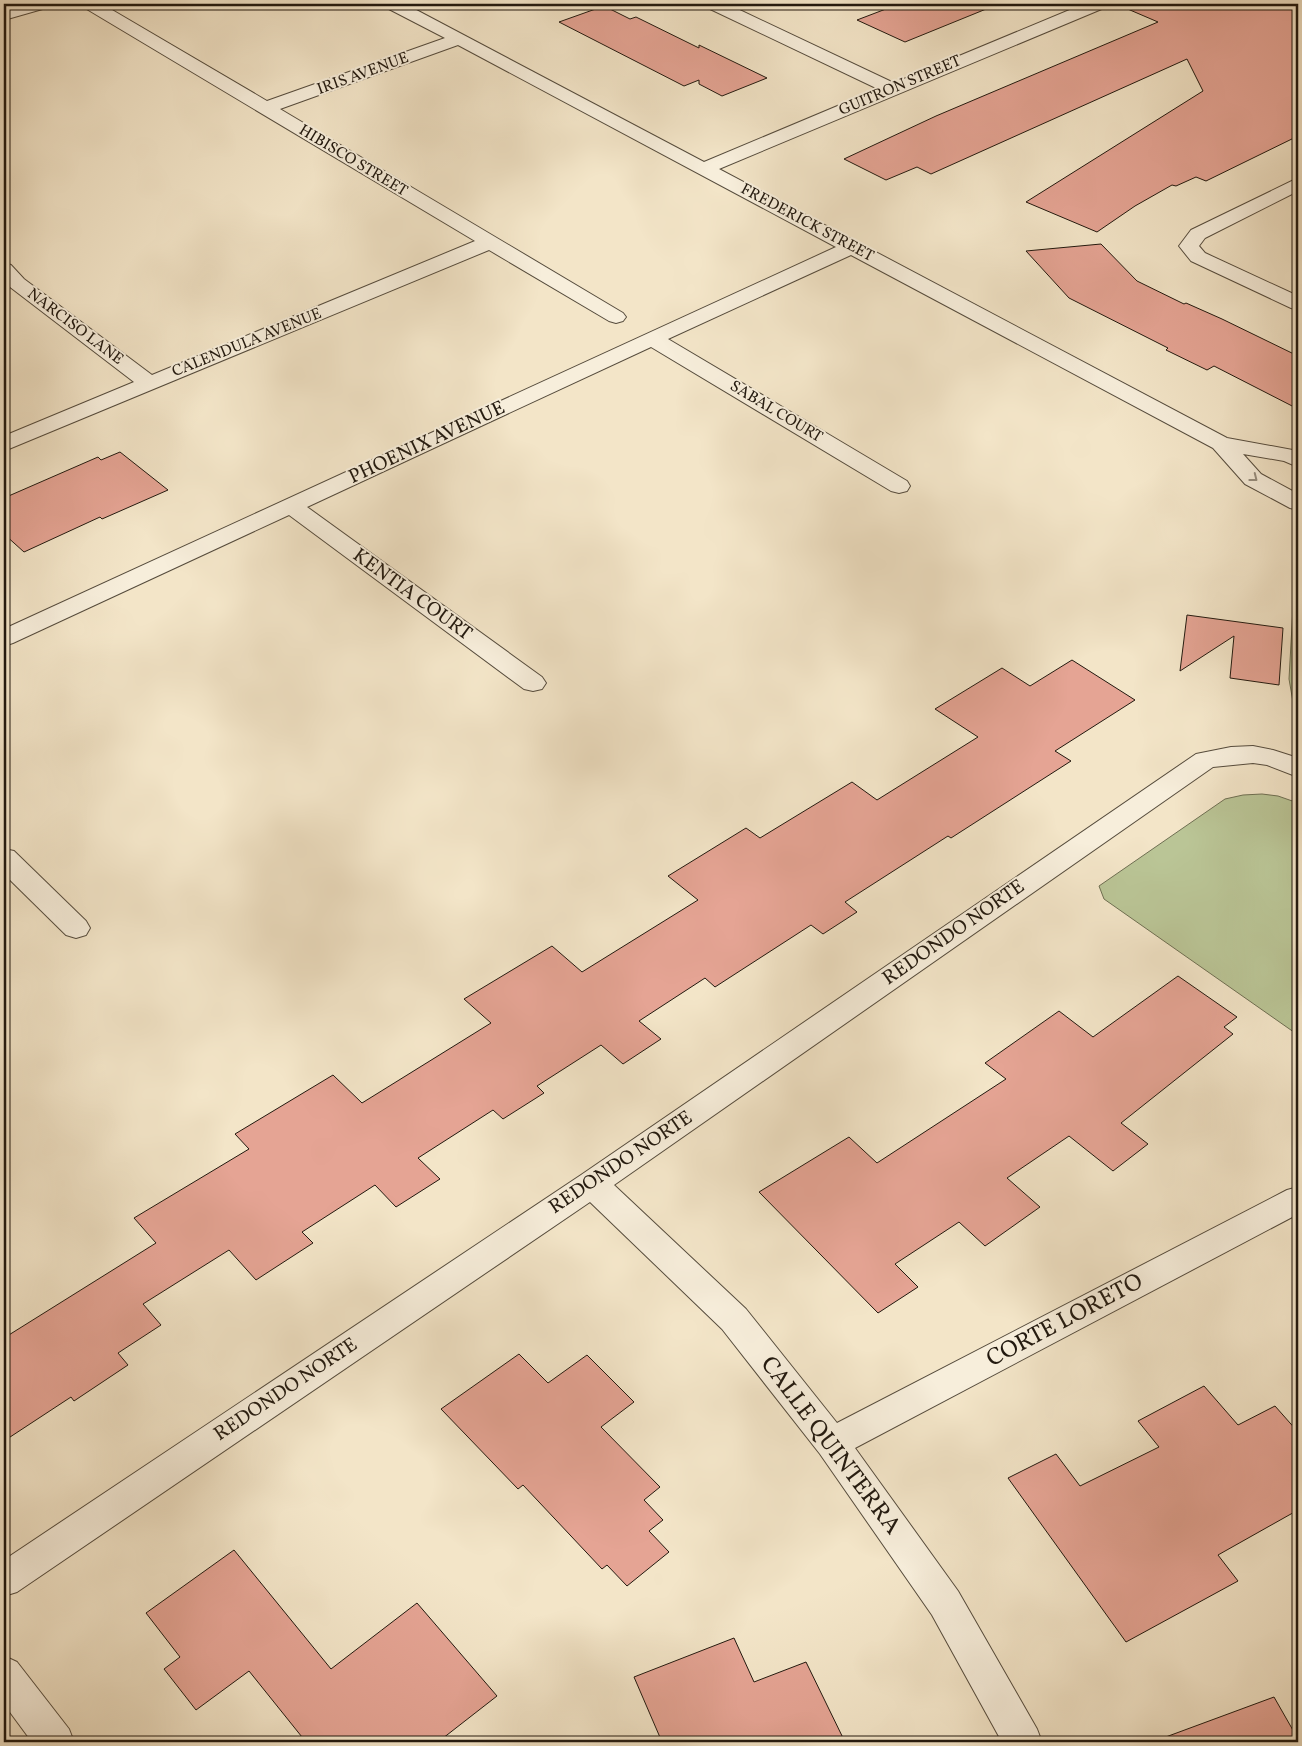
<svg xmlns="http://www.w3.org/2000/svg" width="1302" height="1746" font-family="Vollkorn,serif">
<style>
.green{fill:#bac596;stroke:#6e6f52}
.building{fill:#e5a494;stroke:#22190f}
.lines{fill:none;stroke-linecap:round;stroke-linejoin:round}
.minor-casing{stroke:#564c3d;stroke-width:2}
.minor{fill:#f7eedb;fill-rule:evenodd}
.oneway{stroke:#978e7f}
.labels{text-anchor:middle;dominant-baseline:central;stroke-width:4;stroke-linejoin:round;paint-order:stroke}
.far-street-label{font-size:16px;fill:#22190f;stroke:#f7eedb}
.street-label{font-size:20px;fill:#22190f;stroke:#f7eedb}
.near-street-label{font-size:24px;fill:#22190f;stroke:#f7eedb}
</style>
<rect width="100%" height="100%" fill="#f3e5c8"/>
<filter id="stains"><feTurbulence type="fractalNoise" baseFrequency=".004" numOctaves="4"/><feColorMatrix values="0 0 0 0 .2 0 0 0 0 .09 0 0 0 0 .02 0 0 0 .5 -.17"/></filter>
<radialGradient id="worn" r=".72"><stop offset=".6" stop-color="#630" stop-opacity="0"/><stop offset="1" stop-color="#630" stop-opacity=".3"/></radialGradient>
<g class="green">
<path d="M1295,572L1298,574V720L1296,719L1289,679Z"/>
<path d="M1262,794L1278,796L1298,803V1035L1104,899L1099,886L1225,799L1243,795Z"/>
</g>
<g class="building">
<path d="M899,4H996V5L905,42L857,20Z"/>
<path d="M1116,4H1284L1298,9V136L1206,181L1196,177L1176,186L1172,185L1135,206L1097,232L1026,202L1203,91L1187,59L931,174L917,167L886,180L844,159L936,116L1158,22Z"/>
<path d="M604,6L630,19L636,17L699,48V45L767,78L722,96L699,84V80L684,86L559,22Z"/>
<path d="M1101,244L1137,281L1184,304L1186,303L1222,319L1298,356V409L1214,366L1207,370L1166,350L1168,348L1069,298L1026,251Z"/>
<path d="M120,452L168,490L102,519L100,517L24,552L4,534V498L98,457L101,460Z"/>
<path d="M1187,615L1283,628L1279,685L1230,678L1234,636L1180,671Z"/>
<path d="M1072,660L1135,700L1055,751L1071,761L951,838L948,836L845,902L857,912L823,934L811,925L715,987L705,978L639,1021L661,1039L623,1064L601,1045L537,1086L544,1093L503,1119L493,1110L418,1158L440,1179L396,1207L375,1185L302,1232L313,1243L256,1280L229,1250L143,1304L161,1325L118,1353L128,1365L74,1401L71,1397L4,1441V1338L156,1243L134,1218L249,1149L235,1134L333,1075L362,1103L491,1023L464,999L552,946L582,972L698,900L668,876L746,828L760,838L852,782L877,800L978,737L935,709L1002,668L1030,686Z"/>
<path d="M1178,976L1237,1017L1224,1027L1233,1034L1121,1123L1148,1144L1113,1171L1069,1136L1007,1178L1040,1207L985,1246L959,1222L895,1264L918,1287L878,1313L759,1192L849,1137L877,1163L1006,1079L985,1063L1059,1011L1093,1037Z"/>
<path d="M519,1354L548,1383L587,1355L634,1402L601,1427L660,1487L644,1500L663,1520L649,1531L669,1552L627,1586L607,1565L602,1569L523,1485L518,1489L441,1409Z"/>
<path d="M1204,1386L1238,1425L1275,1406L1298,1432V1510L1218,1555L1238,1581L1126,1642L1008,1478L1056,1454L1080,1486L1159,1447L1138,1421Z"/>
<path d="M234,1550L331,1669L417,1603L497,1696L438,1742H306L249,1671L196,1710L164,1669L180,1657L146,1613Z"/>
<path d="M734,1638L754,1682L806,1662L845,1742H662L634,1677Z"/>
<path d="M1274,1697L1298,1739V1742H1164L1163,1738Z"/>
</g>
<g class="lines">
<g class="minor-casing">
<g id="minor">
<path d="M23,4H48L46,8L4,20V10Z"/>
<path d="M83,4H102L267,101L445,38L387,8L385,4H405L704,162L878,89L708,8L706,4H727L894,83L1084,4H1106L1104,8L719,169L1227,438L1298,451V467L1284,461L1243,454L1261,474L1298,494V510L1290,508L1245,484L1213,448L851,255L668,339L907,481L910,486L907,491L899,493L891,491L651,347L307,507L542,677L546,683L542,689L533,691L524,689L289,515L13,643L4,646V629L836,247L458,45L280,109L623,313L626,317L623,321L616,323L609,321L489,250L4,451V436L134,382L10,287L4,281V263L11,265L24,279L152,375L475,241L85,8Z"/>
<path d="M1298,178V191L1205,238L1199,246L1205,253L1298,296V310L1291,308L1191,261L1179,246L1191,230Z"/>
<path d="M1253,746L1273,750L1298,758V777L1267,765L1253,763L1213,767L614,1185L746,1309L837,1423L1287,1190L1298,1187V1214L855,1448L958,1591L1037,1729L1042,1742H1002L932,1615L820,1454L722,1329L590,1202L17,1592L4,1596V1560L581,1175L1196,754L1231,747Z"/>
<path d="M4,849L14,851L86,921L90,928L86,935L76,938L66,935L4,874Z"/>
<path d="M4,1656L17,1662L69,1729L74,1742H32L4,1704Z"/>
</g>
</g>
<use href="#minor" class="minor"/>
</g>
<defs><path id="oneway-chevron" d="M-2-3.5L2.5 0L-2 3.5" fill="none" stroke-width="1.6" stroke-linecap="round" stroke-linejoin="round" transform="scale(1.25)"/></defs>
<use class="oneway" href="#oneway-chevron" transform="translate(1254 478) rotate(38)"/>
<g class="labels">
<g class="far-street-label">
<text transform="translate(363 74) rotate(-20)">IRIS AVENUE</text>
<text transform="translate(900 86) rotate(-23)">GUITRON STREET</text>
<text transform="translate(353 161) rotate(31)">HIBISCO STREET</text>
<text transform="translate(807 223) rotate(28)">FREDERICK STREET</text>
<text transform="translate(75 327) rotate(37)">NARCISO LANE</text>
<text transform="translate(247 343) rotate(-22)">CALENDULA AVENUE</text>
<text transform="translate(776 412) rotate(31)">SABAL COURT</text>
</g>
<g class="street-label">
<text transform="translate(427 443) rotate(-25)">PHOENIX AVENUE</text>
<text transform="translate(412 595) rotate(36)">KENTIA COURT</text>
<text transform="translate(954 933) rotate(-35)">REDONDO NORTE</text>
<text transform="translate(621 1163) rotate(-34)">REDONDO NORTE</text>
<text transform="translate(286 1390) rotate(-34)">REDONDO NORTE</text>
</g>
<g class="near-street-label">
<text transform="translate(1065 1321) rotate(-28)">CORTE LORETO</text>
<text transform="translate(830 1446) rotate(53)">CALLE QUINTERRA</text>
</g>
</g>
<rect width="1302" height="1746" fill="none" stroke="#f3e5c8" stroke-width="20"/>
<rect x="5" y="5" width="1292" height="1736" fill="none" stroke="#22190f" stroke-width="2.5"/>
<rect x="10" y="10" width="1282" height="1726" fill="none" stroke="#22190f"/>
<rect width="100%" height="100%" filter="url(#stains)"/>
<rect width="100%" height="100%" fill="url(#worn)"/>
</svg>
